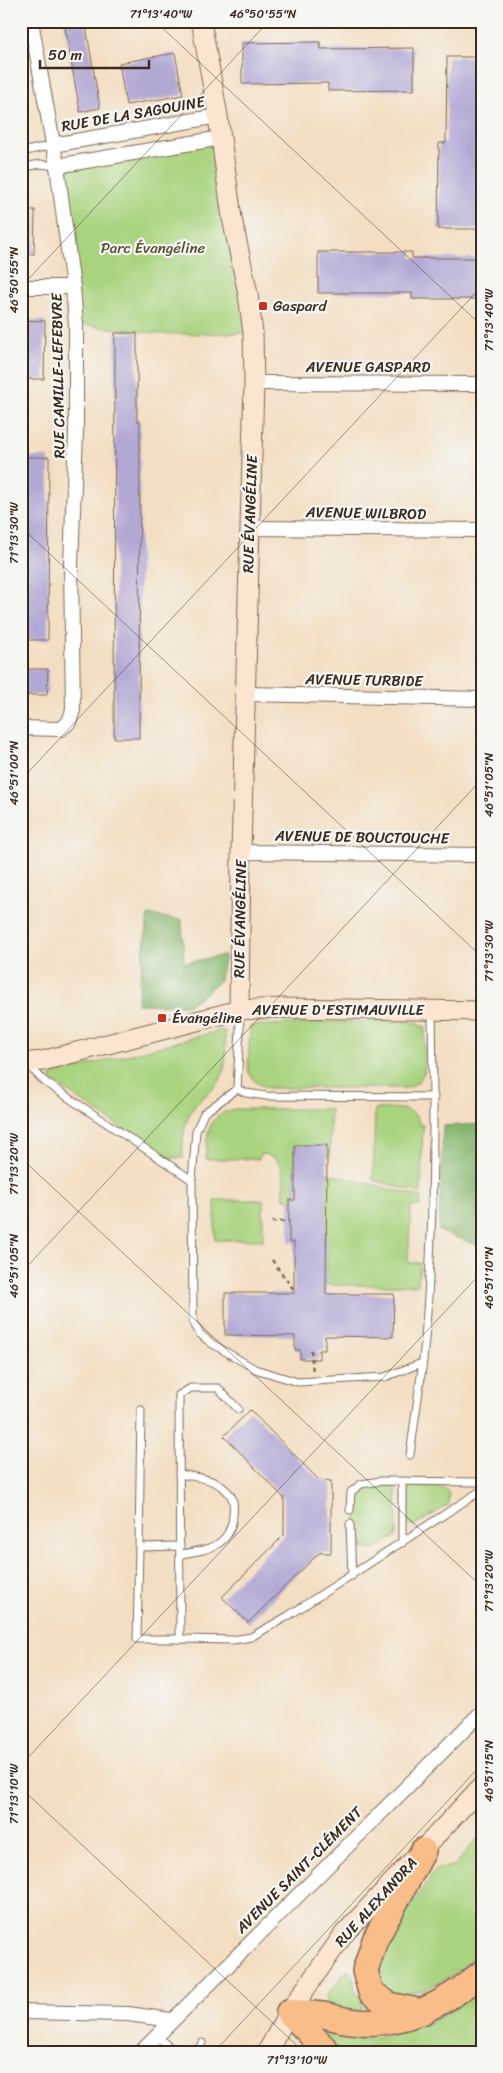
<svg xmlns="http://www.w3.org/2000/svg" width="503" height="2073" font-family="Sriracha,sans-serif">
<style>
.green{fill:#a9d37e;stroke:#727e4e}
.forest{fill:#86b56d;stroke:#607046}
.building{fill:#b2a8d4}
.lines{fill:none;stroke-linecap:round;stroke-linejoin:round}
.lane-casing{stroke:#7b6957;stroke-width:9}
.street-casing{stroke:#7b6957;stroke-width:16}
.secondary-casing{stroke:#7b6957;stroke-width:21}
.highway-casing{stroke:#7b6957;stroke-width:28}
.path{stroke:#7b6957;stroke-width:2.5;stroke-dasharray:4 4;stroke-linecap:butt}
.lane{stroke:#fff;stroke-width:7}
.street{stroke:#fff;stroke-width:14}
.secondary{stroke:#fce5d0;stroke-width:19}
.highway{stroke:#f8bd89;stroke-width:25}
.ticks{fill:none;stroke:#3b2a1e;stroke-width:1;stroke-opacity:0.45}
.poi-dot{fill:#c8321e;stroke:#f6f6f2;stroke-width:2}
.labels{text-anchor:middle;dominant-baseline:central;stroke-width:4.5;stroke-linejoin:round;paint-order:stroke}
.street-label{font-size:15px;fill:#3b2a1e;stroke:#f6f6f2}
.park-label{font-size:15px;fill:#565436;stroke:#f6f6f2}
.poi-label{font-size:15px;fill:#3b2a1e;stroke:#f6f6f2;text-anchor:start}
.neatline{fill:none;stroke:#3b2a1e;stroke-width:2}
.ticks-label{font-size:12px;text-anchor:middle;fill:#3b2a1e}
</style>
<rect width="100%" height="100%" fill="#f6f6f2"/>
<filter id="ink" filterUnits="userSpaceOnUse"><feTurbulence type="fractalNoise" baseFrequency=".02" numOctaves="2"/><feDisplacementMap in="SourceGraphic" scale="10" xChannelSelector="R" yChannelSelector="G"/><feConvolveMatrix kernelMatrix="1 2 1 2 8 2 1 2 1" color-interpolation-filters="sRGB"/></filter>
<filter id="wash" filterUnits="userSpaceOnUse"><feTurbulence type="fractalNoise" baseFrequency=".0096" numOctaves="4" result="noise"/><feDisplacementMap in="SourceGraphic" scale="20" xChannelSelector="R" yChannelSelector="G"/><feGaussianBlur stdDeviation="1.12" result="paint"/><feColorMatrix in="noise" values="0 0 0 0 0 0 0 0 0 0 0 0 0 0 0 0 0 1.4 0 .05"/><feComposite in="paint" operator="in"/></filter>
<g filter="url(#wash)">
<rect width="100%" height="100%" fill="#f3dec2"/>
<g class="green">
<path d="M221,138L253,333L161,334L76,324L57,166Z"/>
<path d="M334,1022H418L420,1026H425L424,1073L418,1082L408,1088H268C258,1085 252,1080 248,1070L250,1026Z"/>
<path d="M222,1030L225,1031C225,1046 228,1064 221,1078C217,1087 208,1093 200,1100C184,1115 182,1137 183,1158H170L158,1153L51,1080V1075Z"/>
<path d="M235,1109H330V1157L295,1145V1200L284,1199C283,1180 287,1156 261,1154L259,1159H206C207,1135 206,1115 235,1109Z"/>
<path d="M375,1109C391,1109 414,1104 420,1124L423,1125L421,1193L373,1180Z"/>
<path d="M326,1173L421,1197L420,1206H411L408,1263H420L418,1285H326Z"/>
<rect x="215" y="1200" width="48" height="40"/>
<path d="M411,1485L443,1487L449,1493L448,1505L414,1526L405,1522V1492L408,1486Z"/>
<path d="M370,1486H391L396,1489L397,1534L394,1538L372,1550L359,1546L357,1540V1496L362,1490Z"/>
<path d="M482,1833V1952C457,1974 410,2009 377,1985V1952L437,1868L454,1866Z"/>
<path d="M349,1971L353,1974L355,1989L363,2003L362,2009L356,2011L326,2004V1997L344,1973Z"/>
<path d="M482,1985V2052H340L324,2036L329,2031C338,2034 350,2038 359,2038C404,2038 451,2017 482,1985Z"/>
</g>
<g class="forest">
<path d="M148,915L182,920L184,963L225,955L220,980L204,994L187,1005L137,1004Z"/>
<path d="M482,1124V1247L439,1231L443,1126Z"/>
</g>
<g id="blocks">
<g class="building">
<path d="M64,21H85L100,108L80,112Z"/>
<path d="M320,42L321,49L414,48V90L328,91V83L242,84V43Z"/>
<path d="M175,53L183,95L126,105L119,63Z"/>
<path d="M447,57H482L480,229H438L439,143H446Z"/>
<path d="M21,210H35L34,254H21Z"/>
<path d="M318,252H412V258H482V299H412V293H318Z"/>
<path d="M21,320L45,321L44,379H21Z"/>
<path d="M115,333H137V421H140L139,738H114Z"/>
<path d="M24,457H49L48,640H23Z"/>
<path d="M21,669H48L47,695H21Z"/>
<path d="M295,1145H327L326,1294H394L393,1337L325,1336V1350H319V1359H300V1350H295V1336L225,1335V1293H294V1242H289V1200H295Z"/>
<path d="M250,1410L319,1480L331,1481V1553H319L248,1623L222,1597L284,1535V1498L224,1436Z"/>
</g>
</g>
</g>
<g filter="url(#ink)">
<use href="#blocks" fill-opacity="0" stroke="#7b6957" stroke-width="1"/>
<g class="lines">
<g class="lane-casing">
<g id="lane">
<path d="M21,152L53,145"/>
<path d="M21,168L40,164L57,166"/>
<path d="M239,1010L240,1028L237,1089L204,1113L196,1131L192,1180L193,1322L200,1334L211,1343L255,1369L298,1382L385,1377L422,1363"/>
<path d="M29,1066L45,1082L192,1180"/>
<path d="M237,1089L246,1093L266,1096L434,1097"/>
<path d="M238,1409L218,1388H191L179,1395L180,1639L233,1640L251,1637L288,1616L482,1490"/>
<path d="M141,1410L139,1547L180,1546"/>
<path d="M410,1455C414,1424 419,1392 423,1361C434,1245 434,1128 432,1012"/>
<path d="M179,1474C195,1477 214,1478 226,1490C234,1497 234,1505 233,1515C231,1547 207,1550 181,1554"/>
<path d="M350,1510L351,1492L361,1484L381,1481L482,1482"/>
<path d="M350,1524L352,1576"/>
<path d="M402,1543V1481"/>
<path d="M139,1547L137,1639H180"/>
<path d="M157,2036L175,2052"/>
<path d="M197,2052L202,2043"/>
</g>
</g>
<g class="street-casing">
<g id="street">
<path d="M53,145L218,116"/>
<path d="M57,166L221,138"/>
<path d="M21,287H73"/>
<path d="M254,383L482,384"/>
<path d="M250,528L482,530"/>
<path d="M245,694L482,699"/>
<path d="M21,728L61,729L69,722L73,710L71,564L76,432V324L73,287L57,166L31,21"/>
<path d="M241,852L482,855"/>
<path d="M21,2012L128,2014L171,2020"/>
<path d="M141,2052L482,1712"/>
</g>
</g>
<g class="secondary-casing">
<g id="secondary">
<path d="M201,21L218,116L232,218L248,294L253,333L254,383L241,852L239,1010"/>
<path d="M21,1063L42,1061L239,1010L282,1008L482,1011"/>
<path d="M267,2052L289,2012L344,1934L482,1786"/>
</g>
</g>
<g class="highway-casing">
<g id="highway">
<path d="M289,2012C300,2013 312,2014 323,2015C332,2017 341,2020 350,2021C399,2029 445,2004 482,1973"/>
<path d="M289,2012L328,2052"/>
<path d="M422,2012L389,2005L371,1992L365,1971L375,1940L423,1851"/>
</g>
</g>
<g class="path">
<path d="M272,1222L289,1221"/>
<path d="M272,1260L294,1290"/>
<path d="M311,1350L313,1372"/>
</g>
<use href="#lane" class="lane"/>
<use href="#street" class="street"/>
<use href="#secondary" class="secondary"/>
<use href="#highway" class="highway"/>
</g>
</g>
<path class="ticks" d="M155,21L482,326M21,287L269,21M21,527L482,957M21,780L482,286M21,1158L482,1587M21,1273L482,779M21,1765L482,1272M21,1788L304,2052M214,2052L482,1764"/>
<g class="poi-dot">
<rect x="258" y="301" width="10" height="10" rx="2.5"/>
<rect x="157" y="1013" width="10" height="10" rx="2.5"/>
</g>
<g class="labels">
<g class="street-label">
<text transform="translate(133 114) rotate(-10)">RUE DE LA SAGOUINE</text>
<text x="368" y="367">AVENUE GASPARD</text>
<text transform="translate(58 376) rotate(-91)">RUE CAMILLE-LEFEBVRE</text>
<text transform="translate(366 513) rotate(1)">AVENUE WILBROD</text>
<text transform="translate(250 514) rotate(-88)">RUE ÉVANGÉLINE</text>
<text transform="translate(364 680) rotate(1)">AVENUE TURBIDE</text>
<text transform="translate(362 837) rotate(1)">AVENUE DE BOUCTOUCHE</text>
<text transform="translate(240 919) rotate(-89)">RUE ÉVANGÉLINE</text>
<text x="338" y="1010">AVENUE D'ESTIMAUVILLE</text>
<text transform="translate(299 1870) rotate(-45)">AVENUE SAINT-CLÉMENT</text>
<text transform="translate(376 1902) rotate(-48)">RUE ALEXANDRA</text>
</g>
<g class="park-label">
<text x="153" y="248">Parc Évangéline</text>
</g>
<g class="poi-label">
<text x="273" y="306">Gaspard</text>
<text x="172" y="1018">Évangéline</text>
</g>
</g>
<rect width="503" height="2073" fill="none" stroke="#f6f6f2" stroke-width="55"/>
<path d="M40 60v8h109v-8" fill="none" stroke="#3b2a1e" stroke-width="2.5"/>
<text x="48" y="60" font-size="15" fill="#3b2a1e" stroke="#f6f6f2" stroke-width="4" paint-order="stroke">50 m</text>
<rect x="28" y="28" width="448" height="2018" class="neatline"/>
<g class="ticks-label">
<text x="161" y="18">71°13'40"W</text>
<text x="263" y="18">46°50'55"N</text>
<text transform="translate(14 280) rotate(-90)" y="4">46°50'55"N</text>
<text transform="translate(489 320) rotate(-90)" y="4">71°13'40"W</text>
<text transform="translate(14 533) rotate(-90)" y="4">71°13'30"W</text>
<text transform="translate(14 773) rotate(-90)" y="4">46°51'00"N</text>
<text transform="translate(489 785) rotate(-90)" y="4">46°51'05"N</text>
<text transform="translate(489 951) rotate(-90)" y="4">71°13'30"W</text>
<text transform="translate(14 1164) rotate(-90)" y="4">71°13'20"W</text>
<text transform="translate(14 1266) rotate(-90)" y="4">46°51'05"N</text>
<text transform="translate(489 1278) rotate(-90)" y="4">46°51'10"N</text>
<text transform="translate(489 1581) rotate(-90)" y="4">71°13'20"W</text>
<text transform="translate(489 1771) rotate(-90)" y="4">46°51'15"N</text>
<text transform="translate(14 1794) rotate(-90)" y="4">71°13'10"W</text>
<text x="297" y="2064">71°13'10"W</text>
</g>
</svg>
